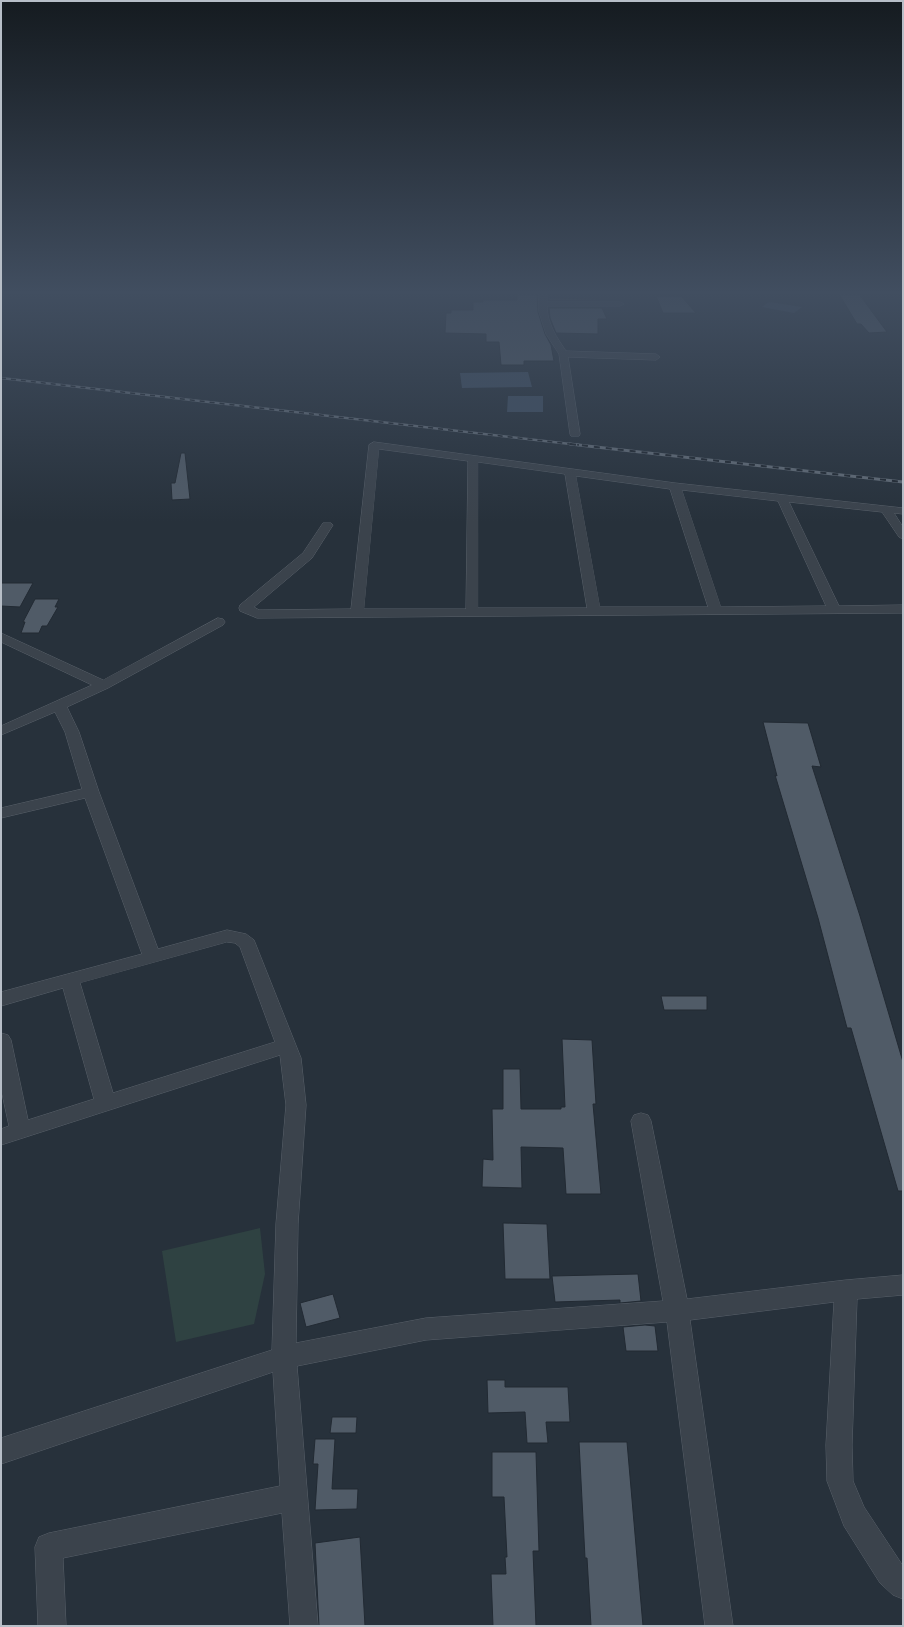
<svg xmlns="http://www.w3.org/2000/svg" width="904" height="1627" font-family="'Archivo Narrow',sans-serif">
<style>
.green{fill:#2f4242}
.water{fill:#3f4f62}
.building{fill:#505b67;stroke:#222a33}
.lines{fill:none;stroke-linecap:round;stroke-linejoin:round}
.street-casing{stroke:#59616a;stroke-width:1}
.street{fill:#3b434c;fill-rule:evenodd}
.rail-far1-casing{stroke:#626c77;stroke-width:2.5}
.rail-casing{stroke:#626c77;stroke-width:3}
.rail-far1{stroke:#202831;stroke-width:1.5;stroke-dasharray:5;stroke-linecap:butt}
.rail{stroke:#202831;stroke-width:2;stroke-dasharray:6;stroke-linecap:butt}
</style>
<rect width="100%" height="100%" fill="#27313b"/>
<path class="green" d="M260,1228L265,1274L254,1324L176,1342L162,1251Z"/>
<g class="water">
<path d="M769,302L802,307L794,313L762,307Z"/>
<path d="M528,372L532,387L462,388L460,373Z"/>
<path d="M508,396H543V412H507Z"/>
</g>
<g class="building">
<path d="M517,294H537L538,312L545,334L551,345L554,361H524V365H501L499,342H486V334L445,333L446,313H451V310H473V302H483V300H517Z"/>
<path d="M839,294H859L887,332L869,333L861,324H857Z"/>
<path d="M656,296H681L696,313H663Z"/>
<path d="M548,298L599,299V300H548Z"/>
<path d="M549,308H602L607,319H598V334L556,333L550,318Z"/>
<path d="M181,453H185L190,499L172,500L171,483H175Z"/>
<path d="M1,583H33L20,607L1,606Z"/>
<path d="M35,599H59L55,607H58L47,626H42L39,633H21L25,622H23Z"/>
<path d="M763,722L808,723L821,767L812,766L860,916L903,1062V1191H898L851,1028H847L818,918L775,775L777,776Z"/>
<path d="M661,996H707V1010H664Z"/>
<path d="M562,1039L592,1040L596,1104H593L601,1194H566L563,1148L521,1147L522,1188L482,1187L483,1159L493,1160L492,1109H503V1069H520L521,1109H561V1107H565Z"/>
<path d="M503,1223L547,1224L550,1279H505Z"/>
<path d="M638,1274L641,1301L620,1303V1300L555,1302L552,1276Z"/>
<path d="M333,1294L340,1318L306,1327L300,1303Z"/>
<path d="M645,1325L655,1326L658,1351H626L623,1327Z"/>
<path d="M487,1380H505V1387H568L570,1422H546L548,1443H527L525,1412L488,1413Z"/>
<path d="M332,1417H357L356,1433H330Z"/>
<path d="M315,1439H335L332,1489H358L357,1509L315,1510L318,1464H313Z"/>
<path d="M579,1442H627L643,1626H591L587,1558H585Z"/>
<path d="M492,1452H536L539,1551H533L536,1626H493L491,1574H506L505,1557H507L504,1497H492Z"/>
<path d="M360,1537L365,1626H319L315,1543Z"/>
</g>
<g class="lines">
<g class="street-casing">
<g id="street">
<path d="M539,294H547V302H620L624,304L620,306H547C547,323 557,338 566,351L656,354L660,357L656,360L568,357L580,434L579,436H571L570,434L559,354L546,334L539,312Z"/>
<path d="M374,442L675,483L903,508V514L894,513L903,527V539L899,537L882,512L789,502L839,606L903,605V613L257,618L240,611L239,608L240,605L303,553L323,523H331L333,525L312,558L254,607L259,610L351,609L369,445ZM379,449L468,461L466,609H364ZM478,462L565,474L587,608H478ZM576,476L670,489L708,607H600ZM682,490L778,501L826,606L721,607Z"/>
<path d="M218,618L223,619L225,622L223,625L108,688L67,707L79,732L99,792L158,949L227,930L246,934L254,940L301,1058L306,1105L298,1224L296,1343L426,1318L663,1301L631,1121L634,1115L641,1113L648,1115L651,1121L687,1299L846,1280L903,1275V1295L857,1299L852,1445L853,1481L864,1507L903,1566V1599L893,1595L880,1583L844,1526L827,1481L826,1445L834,1302L690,1320L733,1626H705L667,1322L426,1340L297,1366L318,1626H290L282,1513L63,1558L66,1626H38L35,1547L39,1537L49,1533L280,1486L273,1372L1,1464V1438L272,1350L276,1224L286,1105L280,1055L1,1145V1129L9,1126L1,1089V1033L8,1035L11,1040L28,1120L94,1099L63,988L1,1006V992L142,954L85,798L1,818V808L82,789L65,732L55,712L1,735V726L92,685L1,642V633L103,680ZM227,942L235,943L240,947L275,1042L113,1093L80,983Z"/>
</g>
</g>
<use href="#street" class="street"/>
<g class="rail-far1-casing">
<path id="rail-far1" d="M1,378L579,445"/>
</g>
<g class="rail-casing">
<path id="rail" d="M570,444L903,482"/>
</g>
<use href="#rail-far1" class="rail-far1"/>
<use href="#rail" class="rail"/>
</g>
<linearGradient id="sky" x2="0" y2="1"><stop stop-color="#151b20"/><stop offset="0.56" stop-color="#414e60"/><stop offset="1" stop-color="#414e60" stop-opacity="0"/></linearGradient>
<rect width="904" height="522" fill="url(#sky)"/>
<rect width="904" height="1627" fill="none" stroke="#b7bec7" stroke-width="4"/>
</svg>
